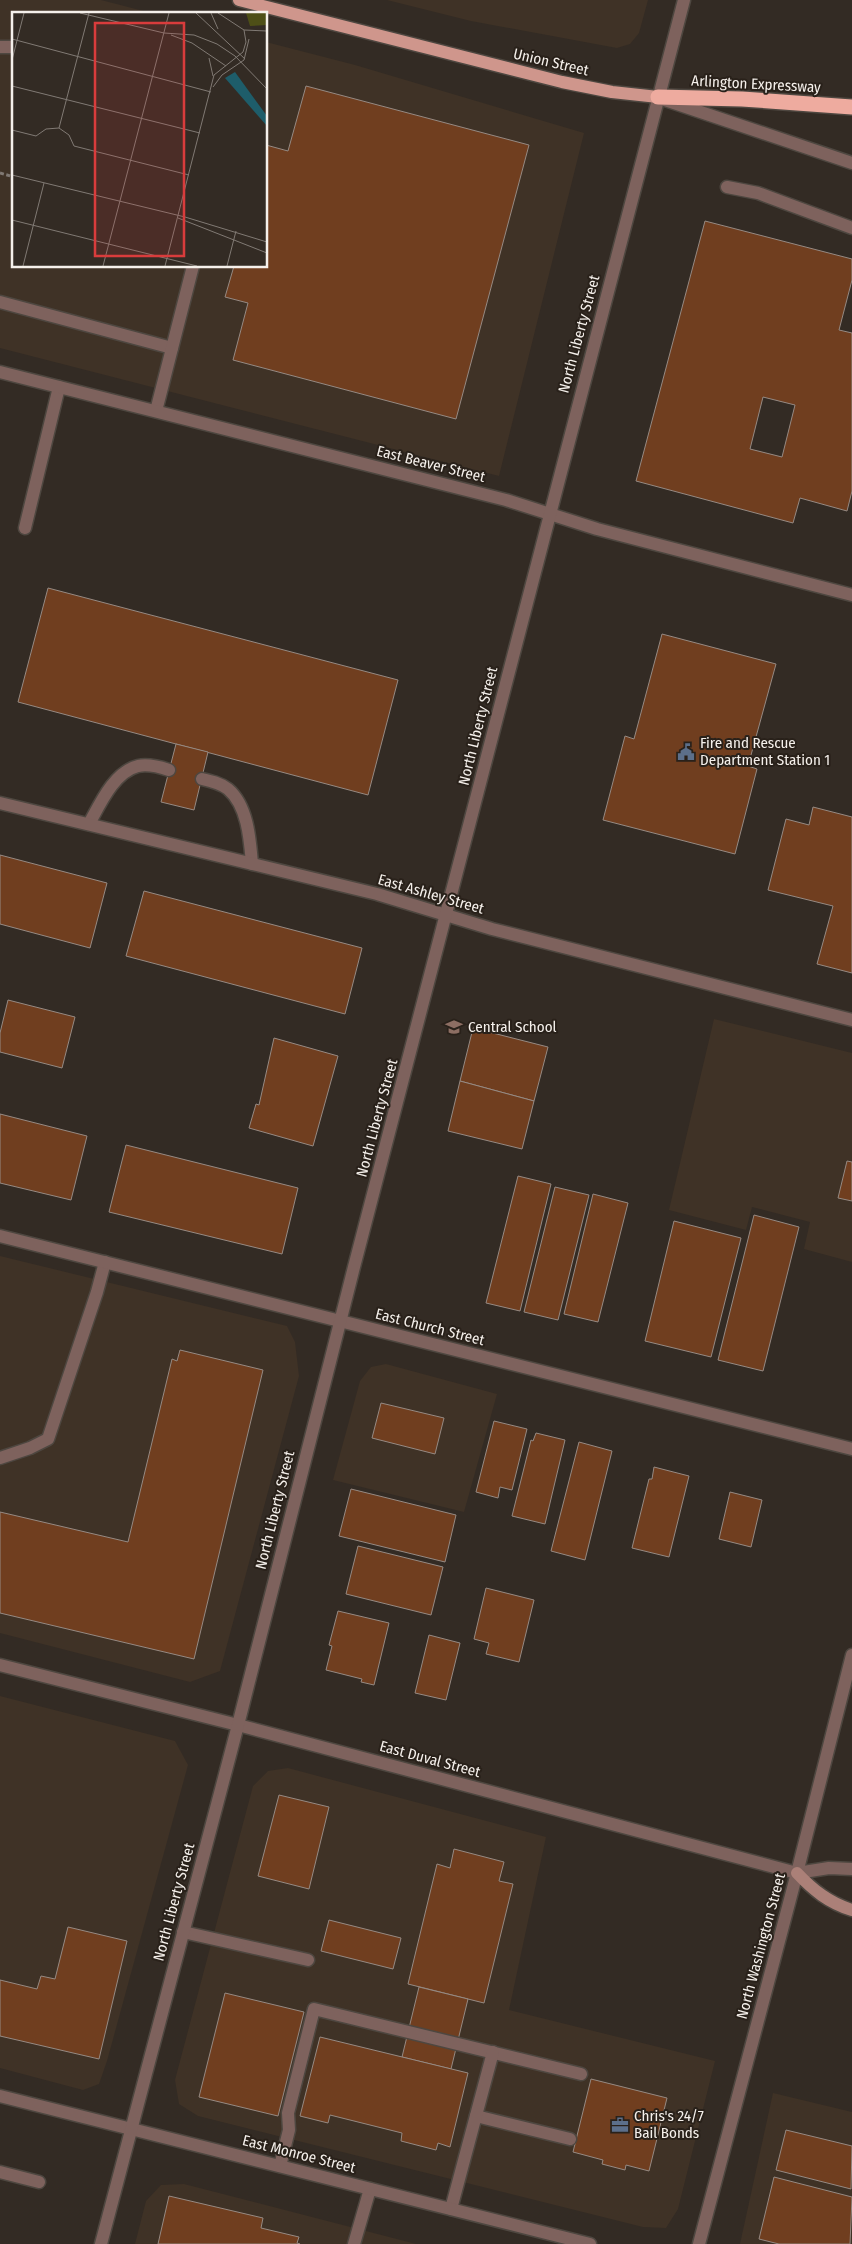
<svg xmlns="http://www.w3.org/2000/svg" width="852" height="2244" font-family="'Fira Sans Condensed',sans-serif">
<style>
.built{fill:#3f3226}
.building{fill:#703e1f;stroke:#968a83;fill-rule:evenodd}
.lines{fill:none;stroke-linecap:round;stroke-linejoin:round}
.service-casing{stroke:#4e4740;stroke-width:15}
.tertiary-casing{stroke:#4e4740;stroke-width:15}
.secondary-casing{stroke:#4e4740;stroke-width:15}
.primary-casing{stroke:#4e4740;stroke-width:15}
.motorway-casing{stroke:#4e4740;stroke-width:18}
.path{stroke:#807973;stroke-width:3;stroke-dasharray:4 2.5;stroke-linecap:butt}
.service{stroke:#7e625d;stroke-width:12}
.tertiary{stroke:#7e625d;stroke-width:12}
.secondary{stroke:#ab8078;stroke-width:12}
.primary{stroke:#cf968c;stroke-width:12}
.motorway{stroke:#eeab9f;stroke-width:15}
.labels{text-anchor:middle;dominant-baseline:central;stroke-width:4;stroke-linejoin:round;paint-order:stroke}
.street-label{font-size:15px;fill:#f5f0eb;stroke:#29211a}
.poi-label{font-size:15px;fill:#f5f0eb;stroke:#29211a;text-anchor:start}
.inset-road{fill:none;stroke:#817a74;stroke-width:1}
.view{fill:#d93c3c;fill-opacity:0.15;stroke:#d93c3c;stroke-width:2.5}
.inset-edge{fill:none;stroke:#f5f0eb;stroke-width:2.5}
</style>
<rect width="100%" height="100%" fill="#332b24"/>
<g class="built">
<path d="M0,0H101L155,14H14V266H266V42L355,65L584,133L499,476L0,348Z"/>
<path d="M387,0H648L639,33L630,44L617,48L471,21Z"/>
<path d="M714,1019L852,1053V1262L804,1249L810,1222L752,1207L746,1230L669,1210Z"/>
<path d="M0,1256L287,1326L295,1342L299,1376L220,1671L190,1682L0,1633Z"/>
<path d="M386,1364L497,1394L464,1512L333,1480L360,1381L371,1367Z"/>
<path d="M0,1696L175,1741L188,1765L107,2061L99,2084L83,2090L0,2068Z"/>
<path d="M288,1768L546,1837L509,2010L715,2061L678,2209L666,2228L643,2227L198,2116L179,2104L175,2080L253,1786L268,1771Z"/>
<path d="M773,2093L852,2112V2244H740Z"/>
<path d="M184,2184L416,2244H135L146,2201L161,2185Z"/>
</g>
<g class="building">
<path d="M306,86L529,145L456,419L233,360L248,303L225,297L234,266H266V145L288,151Z"/>
<path d="M705,221L852,259V280L839,330L852,333V491L847,511L800,498L793,523L636,481ZM763,397L795,405L782,457L750,449Z"/>
<path d="M48,588L398,680L368,795L18,702Z"/>
<path d="M662,634L776,664L748,766L757,769L735,854L603,820L625,736L634,739Z"/>
<path d="M176,744L208,752L194,810L161,802Z"/>
<path d="M813,807L852,817V973L817,964L833,906L768,890L786,819L809,825Z"/>
<path d="M0,855L107,883L90,948L0,924Z"/>
<path d="M144,891L362,948L345,1014L126,956Z"/>
<path d="M8,1000L75,1017L62,1068L0,1052V1033Z"/>
<path d="M473,1028L548,1047L534,1101L460,1081Z"/>
<path d="M274,1038L338,1056L313,1146L249,1128L256,1104L259,1105Z"/>
<path d="M460,1081L534,1101L522,1149L448,1131Z"/>
<path d="M0,1114L87,1136L71,1200L0,1183Z"/>
<path d="M126,1145L298,1188L282,1254L109,1212Z"/>
<path d="M847,1161L852,1162V1201L838,1198Z"/>
<path d="M518,1176L551,1184L520,1311L486,1303Z"/>
<path d="M555,1187L589,1195L558,1320L524,1312Z"/>
<path d="M593,1194L628,1203L598,1322L564,1314Z"/>
<path d="M754,1215L799,1227L763,1371L718,1360Z"/>
<path d="M674,1221L741,1238L711,1357L645,1341Z"/>
<path d="M180,1350L263,1370L194,1659L0,1613V1512L128,1542L172,1359L177,1361Z"/>
<path d="M381,1403L444,1418L435,1454L372,1438Z"/>
<path d="M494,1421L527,1429L512,1490L500,1487L498,1498L476,1492Z"/>
<path d="M536,1433L565,1440L545,1524L512,1516L531,1440L533,1441Z"/>
<path d="M579,1442L612,1451L585,1560L551,1551Z"/>
<path d="M654,1467L689,1476L669,1557L632,1548L649,1479H652Z"/>
<path d="M351,1489L456,1515L445,1562L339,1536Z"/>
<path d="M730,1492L762,1500L751,1547L719,1539Z"/>
<path d="M358,1546L443,1567L431,1615L346,1594Z"/>
<path d="M486,1588L534,1600L519,1662L486,1654L489,1643L474,1639Z"/>
<path d="M338,1611L389,1623L374,1685L361,1682L362,1679L326,1670L332,1646L329,1645Z"/>
<path d="M429,1635L460,1643L446,1700L415,1693Z"/>
<path d="M279,1795L329,1807L309,1889L258,1876Z"/>
<path d="M454,1849L504,1862L499,1881L513,1884L484,2003L408,1984L437,1864L450,1868Z"/>
<path d="M329,1920L401,1938L393,1969L321,1951Z"/>
<path d="M68,1927L127,1941L99,2059L0,2036V1980L37,1989L41,1976L55,1979Z"/>
<path d="M419,1987L468,1999L451,2069L402,2057Z"/>
<path d="M225,1993L304,2012L278,2116L199,2097Z"/>
<path d="M320,2037L468,2073L450,2147L438,2143L436,2150L401,2141L402,2133L330,2115L328,2123L300,2116Z"/>
<path d="M591,2079L667,2098L649,2171L626,2165L625,2170L602,2164L603,2160L573,2152Z"/>
<path d="M786,2130L852,2146L851,2189L776,2170Z"/>
<path d="M774,2177L852,2197L850,2244H779L759,2239Z"/>
<path d="M169,2196L263,2218L261,2228L299,2237L297,2243L300,2244H158Z"/>
</g>
<g class="lines">
<g class="service-casing">
<g id="service">
<path d="M0,47H14"/>
<path d="M727,187L758,193L852,228"/>
<path d="M0,302L172,348"/>
<path d="M156,411L193,266"/>
<path d="M25,528L59,387"/>
<path d="M202,779C211,781 220,783 228,789C248,806 250,840 252,864"/>
<path d="M89,824C100,804 114,772 138,766C148,764 160,767 169,770"/>
<path d="M0,1458L30,1448L48,1439L97,1292L105,1262"/>
<path d="M183,1932L308,1960"/>
<path d="M476,2116L570,2139"/>
<path d="M280,2166L289,2130L288,2113L314,2009L581,2074"/>
<path d="M0,2172L39,2182"/>
<path d="M451,2209L493,2052"/>
<path d="M354,2244L370,2189"/>
</g>
</g>
<g class="tertiary-casing">
<g id="tertiary">
<path d="M665,100L852,163"/>
<path d="M0,372L506,500L597,529L852,595"/>
<path d="M0,803L377,894L492,929L852,1020"/>
<path d="M0,1236L852,1449"/>
<path d="M0,1665L238,1725L797,1873L829,1868L852,1869"/>
<path d="M0,2096L590,2244"/>
<path d="M101,2244L238,1725L354,1267L684,0"/>
<path d="M699,2244L797,1873L852,1655"/>
</g>
</g>
<g class="secondary-casing">
<path id="secondary" d="M797,1873C813,1890 829,1903 852,1910"/>
</g>
<g class="primary-casing">
<path id="primary" d="M239,0L562,82L612,92L658,97"/>
</g>
<g class="motorway-casing">
<path id="motorway" d="M658,97L742,99L852,107"/>
</g>
<path class="path" d="M0,173L14,177"/>
<use href="#service" class="service"/>
<use href="#tertiary" class="tertiary"/>
<use href="#secondary" class="secondary"/>
<use href="#primary" class="primary"/>
<use href="#motorway" class="motorway"/>
</g>
<defs>
<g id="civic-bare" transform="scale(1.35)"><path d="M-.6-6.5H3V-4.5H.6V-3L4-1V1h2V6H-6V1h2V-1L-.6-3ZM-1.2 2.5V6h2.4V2.5Z" fill="#5c6f8a" stroke="#29211a" stroke-width="2.5" paint-order="stroke"/></g>
<g id="school-bare" transform="scale(1.35)"><path d="M0-5L7-2L0 1L-7-2ZM-4 1L0 2.5L4 1V4Q0 6-4 4Z" fill="#8d6e63" stroke="#29211a" stroke-width="2.5" paint-order="stroke"/></g>
<g id="office-bare" transform="scale(1.35)"><path d="M-6-3h4V-5.5h4V-3h4V5H-6ZM-1-4.5V-3h2v-1.5ZM-6 0V1H6V0Z" fill="#5c6f8a" stroke="#29211a" stroke-width="2.5" paint-order="stroke"/></g>
</defs>
<g fill-rule="evenodd">
<use href="#civic-bare" x="686" y="752"/>
<use href="#school-bare" x="454" y="1027"/>
<use href="#office-bare" x="620" y="2125"/>
</g>
<g class="labels">
<g class="street-label">
<text transform="translate(551 62) rotate(13)">Union Street</text>
<text transform="translate(756 84) rotate(3)">Arlington Expressway</text>
<text transform="translate(579 334) rotate(-75)">North Liberty Street</text>
<text transform="translate(431 464) rotate(14)">East Beaver Street</text>
<text transform="translate(478 726) rotate(-76)">North Liberty Street</text>
<text transform="translate(431 894) rotate(16)">East Ashley Street</text>
<text transform="translate(377 1118) rotate(-75)">North Liberty Street</text>
<text transform="translate(430 1327) rotate(14)">East Church Street</text>
<text transform="translate(275 1510) rotate(-76)">North Liberty Street</text>
<text transform="translate(430 1759) rotate(15)">East Duval Street</text>
<text transform="translate(174 1902) rotate(-75)">North Liberty Street</text>
<text transform="translate(761 1946) rotate(-75)">North Washington Street</text>
<text transform="translate(299 2154) rotate(14)">East Monroe Street</text>
</g>
<g class="poi-label">
<text x="700" y="743">Fire and Rescue<tspan x="700" dy="17">Department Station 1</tspan></text>
<text x="468" y="1027">Central School</text>
<text x="634" y="2116">Chris's 24/7<tspan x="634" dy="17">Bail Bonds</tspan></text>
</g>
</g>
<g transform="translate(12 12)">
<rect width="255" height="255" fill="#332b24"/>
<path d="M234,1H255V13L238,14Z" fill="#4e4f17"/>
<path d="M223,60L255,104V114L213,66Z" fill="#1e5d6a"/>
<path class="inset-road" d="M68,1L152,21M184,1L233,47M199,1L206,17M206,1L232,18L255,19M152,21L182,23L205,32L223,44L255,77M159,23L180,31L214,54M0,27L199,80M197,46L201,64M0,48L12,1M0,74L188,121M201,75L210,63L232,48L237,27M47,116L77,1M0,118L24,124L34,117L47,116L57,123L62,134L177,163M0,163L173,205L255,230M166,206L255,241M0,208L185,254M11,254L32,171M91,254L157,1M153,254L202,63L231,40L234,30L232,18M215,254L224,219"/>
<path class="view" d="M83,11H172V244H83Z"/>
<rect width="255" height="255" class="inset-edge"/>
</g>
</svg>
